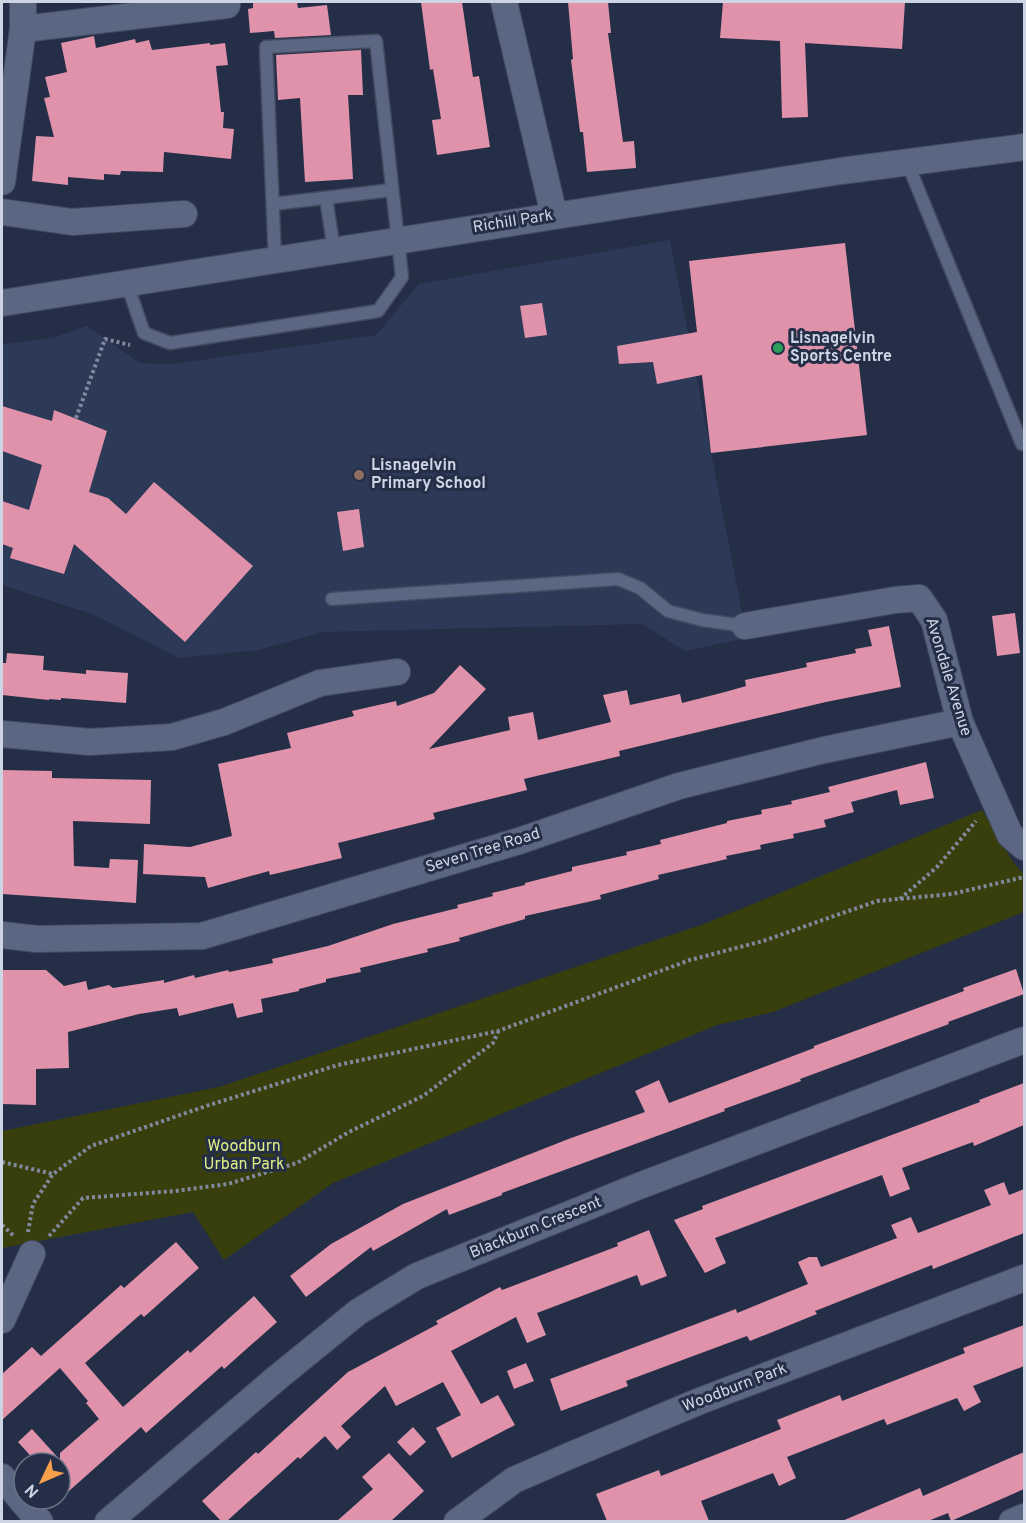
<svg xmlns="http://www.w3.org/2000/svg" width="1026" height="1523" font-family="Overpass,sans-serif">
<style>
.built{fill:#2c3957}
.green{fill:#393e0d}
.building{fill:#e092ab}
.lines{fill:none;stroke-linecap:round;stroke-linejoin:round}
.service-casing{stroke:#434b61;stroke-width:15}
.minor-casing{stroke:#434b61;stroke-width:28}
.path{stroke:#80899d;stroke-width:4;stroke-dasharray:3 3;stroke-linecap:butt}
.service{stroke:#5a6682;stroke-width:12}
.minor{stroke:#5a6682;stroke-width:26}
.leisure-dot{fill:#2e9e5b;stroke:#242f47;stroke-width:2}
.education-dot{fill:#8d6e63;stroke:#242f47;stroke-width:2}
.labels{text-anchor:middle;dominant-baseline:central;stroke-width:6;stroke-linejoin:round;paint-order:stroke}
.street-label{font-size:16px;fill:#cdd5e5;stroke:#242f47}
.poi-label{font-size:16px;font-weight:bold;fill:#cdd5e5;stroke:#242f47;text-anchor:start}
.park-label{font-size:16px;fill:#dfec84;stroke:#242f47}
</style>
<rect width="100%" height="100%" fill="#242f47"/>
<path class="built" d="M670,240L747,638L685,651L642,624L324,632L258,650L179,658L95,615L2,585V344L53,338L87,326L140,363L173,364L376,335L419,284Z"/>
<path class="green" d="M982,810L1013,862L1024,875V912L773,1012L717,1025L333,1183L224,1260L193,1212L2,1248V1131L219,1087L704,924Z"/>
<g class="building">
<path d="M253,2H297L298,8L327,5L331,35L275,38L274,31L250,33L248,9L253,8Z"/>
<path d="M421,2H462L473,77L479,76L490,147L437,155L432,120L441,119L433,69L430,70Z"/>
<path d="M568,2H608L611,33H608L623,142L634,141L636,168L587,172L583,132H580L571,60L573,59Z"/>
<path d="M723,2H905L902,49L805,43L808,117L782,118L780,41L720,38Z"/>
<path d="M94,36L96,48L135,39L136,43L149,40L152,50L210,43V45L225,43L228,65L216,66L221,112H224L223,128L234,129L231,159L164,152L163,172L121,171L120,175L104,174V180L68,177V185L32,181L36,136L54,137L44,98L50,97L45,77L67,72L61,43Z"/>
<path d="M361,50L363,95H348L353,179L305,182L300,98L278,100L276,55Z"/>
<path d="M845,243L867,435L711,453L702,375L657,384L653,362L619,364L617,346L697,332L689,261Z"/>
<path d="M542,303L547,335L525,338L520,306Z"/>
<path d="M2,406L52,421L54,410L107,431L89,492L108,498L126,514L154,482L253,566L185,642L74,544L64,574L10,558L13,548L2,544V501L29,510L42,465L2,451Z"/>
<path d="M359,509L364,547L343,551L337,512Z"/>
<path d="M1015,613L1020,653L997,656L992,616Z"/>
<path d="M889,626L901,687L826,702L711,729L619,751L620,756L524,779L527,790L433,813L435,819L338,843L342,858L270,875L269,871L208,888L205,877L143,874L144,844L190,847L232,836L218,764L291,748L287,733L354,716L352,711L396,701L397,706L434,693L460,665L486,689L429,749L510,730L508,717L533,712L538,740L611,722L603,695L627,690L630,705L680,694L682,703L725,692L746,686L745,680L807,667L806,663L856,653L855,649L872,646L868,630Z"/>
<path d="M7,653L44,656L43,670L86,674V670L128,673L126,703L61,698V700L49,699V700L2,695V663H6Z"/>
<path d="M926,762L934,798L900,805L897,790L851,802L854,812L824,820L826,827L793,834L794,838L760,845L761,849L726,856L727,859L658,875L659,879L600,895L601,899L525,916V919L459,938L460,941L427,949L428,952L360,968L361,972L326,979V982L299,989V991L261,999L263,1012L237,1018L233,1003L179,1016L177,1008L139,1014L68,1032L69,1068L36,1069V1105L2,1104V970H46L64,986L86,981L88,990L109,985L113,988L164,980V983L194,975L195,978L228,970L229,972L273,963L272,959L328,946L393,924L458,908L457,905L493,896L492,893L525,885V883L572,871V867L627,855L626,852L661,844L660,840L727,823V821L762,814L761,810L792,804L791,801L830,792L828,787Z"/>
<path d="M2,770L52,771V778L151,780L150,824L73,821L74,866L109,868L110,859L138,860L136,903L2,894Z"/>
<path d="M1016,969L1024,994L948,1022L949,1024L800,1079L801,1081L724,1109L725,1111L502,1193V1195L449,1215L447,1209L373,1251L371,1247L306,1297L290,1276L331,1244L403,1204L571,1138L645,1112L635,1091L659,1080L669,1103L814,1048V1046L964,991L963,988Z"/>
<path d="M1024,1083V1125L974,1146L973,1142L902,1168L910,1189L890,1197L882,1175L715,1238L726,1263L705,1273L674,1220L703,1209L702,1206L980,1102L979,1100Z"/>
<path d="M1004,1182L1009,1195L1024,1189V1233L933,1269L932,1265L815,1311L817,1314L750,1341L747,1336L626,1381L628,1386L561,1411L550,1379L736,1309L737,1313L808,1284L798,1262L809,1257H817L821,1267L897,1238L891,1225L911,1217L918,1233L991,1205L984,1190Z"/>
<path d="M649,1230L667,1276L641,1286L637,1275L537,1313L546,1335L527,1343L516,1317L451,1351L481,1404L498,1395L515,1425L452,1458L436,1428L461,1415L443,1382L396,1406L385,1386L341,1426L351,1437L337,1450L325,1436L300,1459L298,1457L227,1521H221L202,1501L256,1452L258,1454L348,1372L438,1324L436,1321L500,1287L502,1290L618,1246L617,1243Z"/>
<path d="M176,1242L199,1268L144,1317L141,1314L85,1363L123,1407L188,1350L190,1353L254,1296L277,1322L224,1369L222,1366L146,1433L141,1427L60,1499V1463H37L18,1442L32,1429L60,1460V1453L99,1419L86,1403L88,1401L60,1368L2,1420V1374L32,1347L41,1356L121,1285L124,1288Z"/>
<path d="M1024,1325V1366L973,1386L981,1402L964,1411L957,1398L887,1425L884,1419L787,1457L796,1478L779,1486L773,1473L701,1501L709,1521H607L596,1494L659,1470L661,1476L781,1429L777,1420L840,1395L842,1401L965,1353L963,1348Z"/>
<path d="M526,1363L534,1381L514,1389L507,1371Z"/>
<path d="M413,1427L426,1442L410,1456L397,1442Z"/>
<path d="M1024,1452V1489L951,1521L948,1513L928,1521H842L920,1488L923,1496Z"/>
<path d="M389,1453L424,1491L391,1521H337L373,1489L362,1477Z"/>
</g>
<g class="lines">
<g class="service-casing">
<g id="service">
<path d="M907,162L1022,444"/>
<path d="M326,198L334,250"/>
<path d="M273,204L392,190"/>
<path d="M127,284L144,333L170,343L378,311L402,277L376,41L266,47L275,260"/>
<path d="M332,599L618,579L640,588L668,611L702,620L745,626"/>
</g>
</g>
<g class="minor-casing">
<g id="minor">
<path d="M504,2L554,215"/>
<path d="M23,29L227,5V2"/>
<path d="M2,182L23,29V2"/>
<path d="M2,212L72,222L184,214"/>
<path d="M2,303L841,171L1024,147"/>
<path d="M745,626L895,600L919,598L934,620L960,722L1010,835L1024,847"/>
<path d="M2,734L90,742L172,737L224,722L320,683L397,672"/>
<path d="M2,935L37,939L202,936L519,841L679,786L824,750L960,722"/>
<path d="M2,1320L32,1254"/>
<path d="M2,1477L40,1522"/>
<path d="M108,1522L278,1377L358,1312L417,1276L639,1186L1024,1040"/>
<path d="M457,1522L514,1480L569,1456L700,1401L1024,1278"/>
<path d="M1012,1522L1024,1517"/>
</g>
</g>
<g class="path">
<path d="M76,418L105,339L130,345"/>
<path d="M900,899L937,867L976,821"/>
<path d="M2,1162L53,1174"/>
<path d="M2,1225L15,1237"/>
<path d="M28,1232L33,1204L53,1174L91,1146L206,1106L338,1065L498,1031L690,960L763,941L877,901L952,894L1024,877"/>
<path d="M49,1236L83,1198L175,1191L228,1184L297,1163L349,1132L423,1096L493,1043L498,1032"/>
</g>
<use href="#service" class="service"/>
<use href="#minor" class="minor"/>
</g>
<circle class="leisure-dot" cx="778" cy="348" r="6"/>
<circle class="education-dot" cx="359" cy="475" r="6"/>
<g class="labels">
<g class="street-label">
<text transform="translate(513 222) rotate(-9)">Richill Park</text>
<text transform="translate(948 677) rotate(73)">Avondale Avenue</text>
<text transform="translate(483 851) rotate(-17)">Seven Tree Road</text>
<text transform="translate(536 1228) rotate(-22)">Blackburn Crescent</text>
<text transform="translate(735 1388) rotate(-21)">Woodburn Park</text>
</g>
<g class="poi-label">
<text x="790" y="339">Lisnagelvin<tspan x="790" dy="18">Sports Centre</tspan></text>
<text x="371" y="466">Lisnagelvin<tspan x="371" dy="18">Primary School</tspan></text>
</g>
<g class="park-label">
<text x="244" y="1147">Woodburn<tspan x="244" dy="18">Urban Park</tspan></text>
</g>
</g>
<rect width="1026" height="1523" fill="none" stroke="#cdd5e5" stroke-width="6"/>
<g transform="translate(42 1481) rotate(226)"><circle r="28" fill="#242f47" stroke="#687186" stroke-width="1.5"/>
<path d="M0-4.5L10 22L0 15L-10 22Z" fill="#f9a04d"/>
<text y="-9" font-size="16" font-weight="bold" text-anchor="middle" fill="#cdd5e5">N</text>
</g>
</svg>
